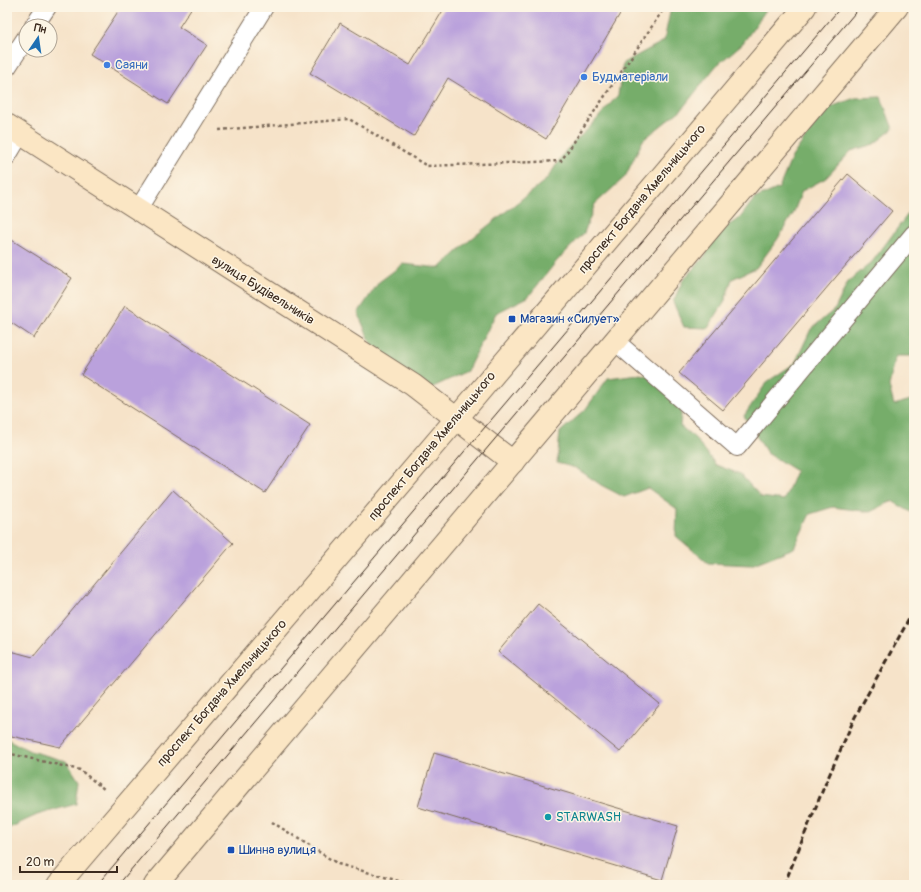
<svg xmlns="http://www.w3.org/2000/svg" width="921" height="892" font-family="Pangolin,sans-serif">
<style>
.forest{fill:#76ad6b;stroke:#586c44}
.building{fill:#baa1dc}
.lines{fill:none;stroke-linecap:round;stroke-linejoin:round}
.lane-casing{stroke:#7c6b5a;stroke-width:20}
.secondary-casing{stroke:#7c6b5a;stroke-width:24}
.path{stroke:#7c6b5a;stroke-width:2.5;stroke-dasharray:3 3;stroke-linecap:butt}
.lane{stroke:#fff;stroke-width:18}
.secondary{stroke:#fbe6c4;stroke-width:22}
.tram{stroke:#3b2a1e;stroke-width:1}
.rail{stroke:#3b2a1e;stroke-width:3;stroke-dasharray:6 3;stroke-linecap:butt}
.shop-dot{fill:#3f7fe0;stroke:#fcf5e5;stroke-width:1.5}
.transit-dot{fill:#1a4fb4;stroke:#fcf5e5;stroke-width:1.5}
.culture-dot{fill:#0f9aa8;stroke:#fcf5e5;stroke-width:1.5}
.labels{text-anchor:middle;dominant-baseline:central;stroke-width:3;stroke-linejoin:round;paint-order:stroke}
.shop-label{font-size:13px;fill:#366cbe;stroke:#fcf5e5;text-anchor:start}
.street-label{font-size:13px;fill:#3b2a1e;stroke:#fcf5e5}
.transit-label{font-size:13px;fill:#164399;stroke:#fcf5e5;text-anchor:start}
.culture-label{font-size:13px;fill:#0d838f;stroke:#fcf5e5;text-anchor:start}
</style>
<rect width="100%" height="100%" fill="#fcf5e5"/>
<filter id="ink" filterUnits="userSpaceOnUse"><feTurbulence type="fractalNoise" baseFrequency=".025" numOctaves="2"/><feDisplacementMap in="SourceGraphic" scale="8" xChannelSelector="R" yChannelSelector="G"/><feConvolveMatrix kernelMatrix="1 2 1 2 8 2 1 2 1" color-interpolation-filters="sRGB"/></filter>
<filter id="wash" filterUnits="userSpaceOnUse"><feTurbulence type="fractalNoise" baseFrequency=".012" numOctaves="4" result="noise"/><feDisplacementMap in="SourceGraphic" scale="16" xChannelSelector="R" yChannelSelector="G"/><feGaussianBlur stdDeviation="0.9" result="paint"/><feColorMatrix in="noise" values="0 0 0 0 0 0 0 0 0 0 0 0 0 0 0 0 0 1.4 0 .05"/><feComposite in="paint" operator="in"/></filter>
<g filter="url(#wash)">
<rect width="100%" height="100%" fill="#f6e3c9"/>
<g class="forest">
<path d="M671,7H768L743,43L716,66L682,109L643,140L625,177L595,204L584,233L556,262L528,297L496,313L467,371L431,388L374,351L358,313L379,282L403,264L440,268L470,240L547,179L566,150L591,126L618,95L623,63L664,41Z"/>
<path d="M881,97L893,129L874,144L851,151L826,178L802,191L793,214L777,240L756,268L732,279L724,303L708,328L684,327L673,302L683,280L705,256L718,232L740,218L754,199L779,188L792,157L825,109L855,98Z"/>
<path d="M914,206V356H896L889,386L894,405L914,399V514L892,501L870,512L833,507L810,514L794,548L751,565L708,563L676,536L677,509L648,488L624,497L601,485L576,468L557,463L560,432L585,410L608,378L639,374L667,378L683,396L680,426L695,438L716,465L740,474L761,497L784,500L796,471L767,453L744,416L767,382L795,363L811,329L835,309L848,282L872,262Z"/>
<path d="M7,739L30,751L66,761L79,781L76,804L37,815L7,829Z"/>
</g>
<g id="blocks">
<g class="building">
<path d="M121,7H192L179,27L207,45L168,104L90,54Z"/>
<path d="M445,7H624L546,139L448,78L414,136L310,73L340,23L410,65Z"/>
<path d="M848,174L892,211L723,410L679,373Z"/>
<path d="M7,237L72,278L34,338L7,320Z"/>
<path d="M125,306L310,425L265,493L81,375Z"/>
<path d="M173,490L233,543L60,747L7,735V650L33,657Z"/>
<path d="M538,604L660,704L620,752L498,652Z"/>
<path d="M434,753L678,826L662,880L418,807Z"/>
</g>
</g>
</g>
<g filter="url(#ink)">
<use href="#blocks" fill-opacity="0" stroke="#7c6b5a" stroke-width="1"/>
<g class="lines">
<g class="lane-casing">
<g id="lane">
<path d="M34,26L47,7"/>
<path d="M7,67L26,38"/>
<path d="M7,156L20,134"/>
<path d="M138,210L264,7"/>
<path d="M615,341L737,447L914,234"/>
</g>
</g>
<g class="secondary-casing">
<g id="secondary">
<path d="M7,125L413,385L513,462"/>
<path d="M58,885L457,418L805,7"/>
<path d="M155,885L897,7"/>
</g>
</g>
<g class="path">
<path d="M219,130L349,119L427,166L561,161L665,7"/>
<path d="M7,753L80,770L104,789"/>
<path d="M272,822L338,864L413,885"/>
</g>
<use href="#lane" class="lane"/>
<use href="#secondary" class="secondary"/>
<g class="tram">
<path d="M97,885L841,7"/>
<path d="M118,885L860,7"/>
</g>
<path class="rail" d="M784,885L824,787L855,717L914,610"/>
</g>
</g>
<g class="shop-dot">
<circle cx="107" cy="65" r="4"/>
<circle cx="584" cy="77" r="4"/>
</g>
<g class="transit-dot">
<rect x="508" y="315" width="8" height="8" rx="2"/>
<rect x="227" y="846" width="8" height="8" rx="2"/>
</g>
<circle class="culture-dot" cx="548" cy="817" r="4"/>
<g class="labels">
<g class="shop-label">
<text x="115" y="65">Саяни</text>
<text x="592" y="77">Будматеріали</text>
</g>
<g class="street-label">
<text transform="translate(642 199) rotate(-50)">проспект Богдана Хмельницького</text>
<text transform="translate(263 290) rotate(32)">вулиця Будівельників</text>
<text transform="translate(432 446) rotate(-50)">проспект Богдана Хмельницького</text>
<text transform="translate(222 693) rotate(-49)">проспект Богдана Хмельницького</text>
</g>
<g class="transit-label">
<text x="520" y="319">Магазин «Силует»</text>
<text x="239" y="850">Шинна вулиця</text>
</g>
<g class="culture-label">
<text x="556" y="817">STARWASH</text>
</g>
</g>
<rect width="921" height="892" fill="none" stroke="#fcf5e5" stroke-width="24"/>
<g transform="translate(38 38) rotate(13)"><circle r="19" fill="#fcf5e5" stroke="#afa495"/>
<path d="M0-3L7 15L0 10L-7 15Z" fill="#1f6fb2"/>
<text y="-6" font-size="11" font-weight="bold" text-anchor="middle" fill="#3b2a1e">Пн</text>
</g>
<path d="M20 866v6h97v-6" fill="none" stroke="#3b2a1e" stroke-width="2"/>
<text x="26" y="866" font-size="12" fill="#3b2a1e" stroke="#fcf5e5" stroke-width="3" paint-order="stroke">20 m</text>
</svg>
